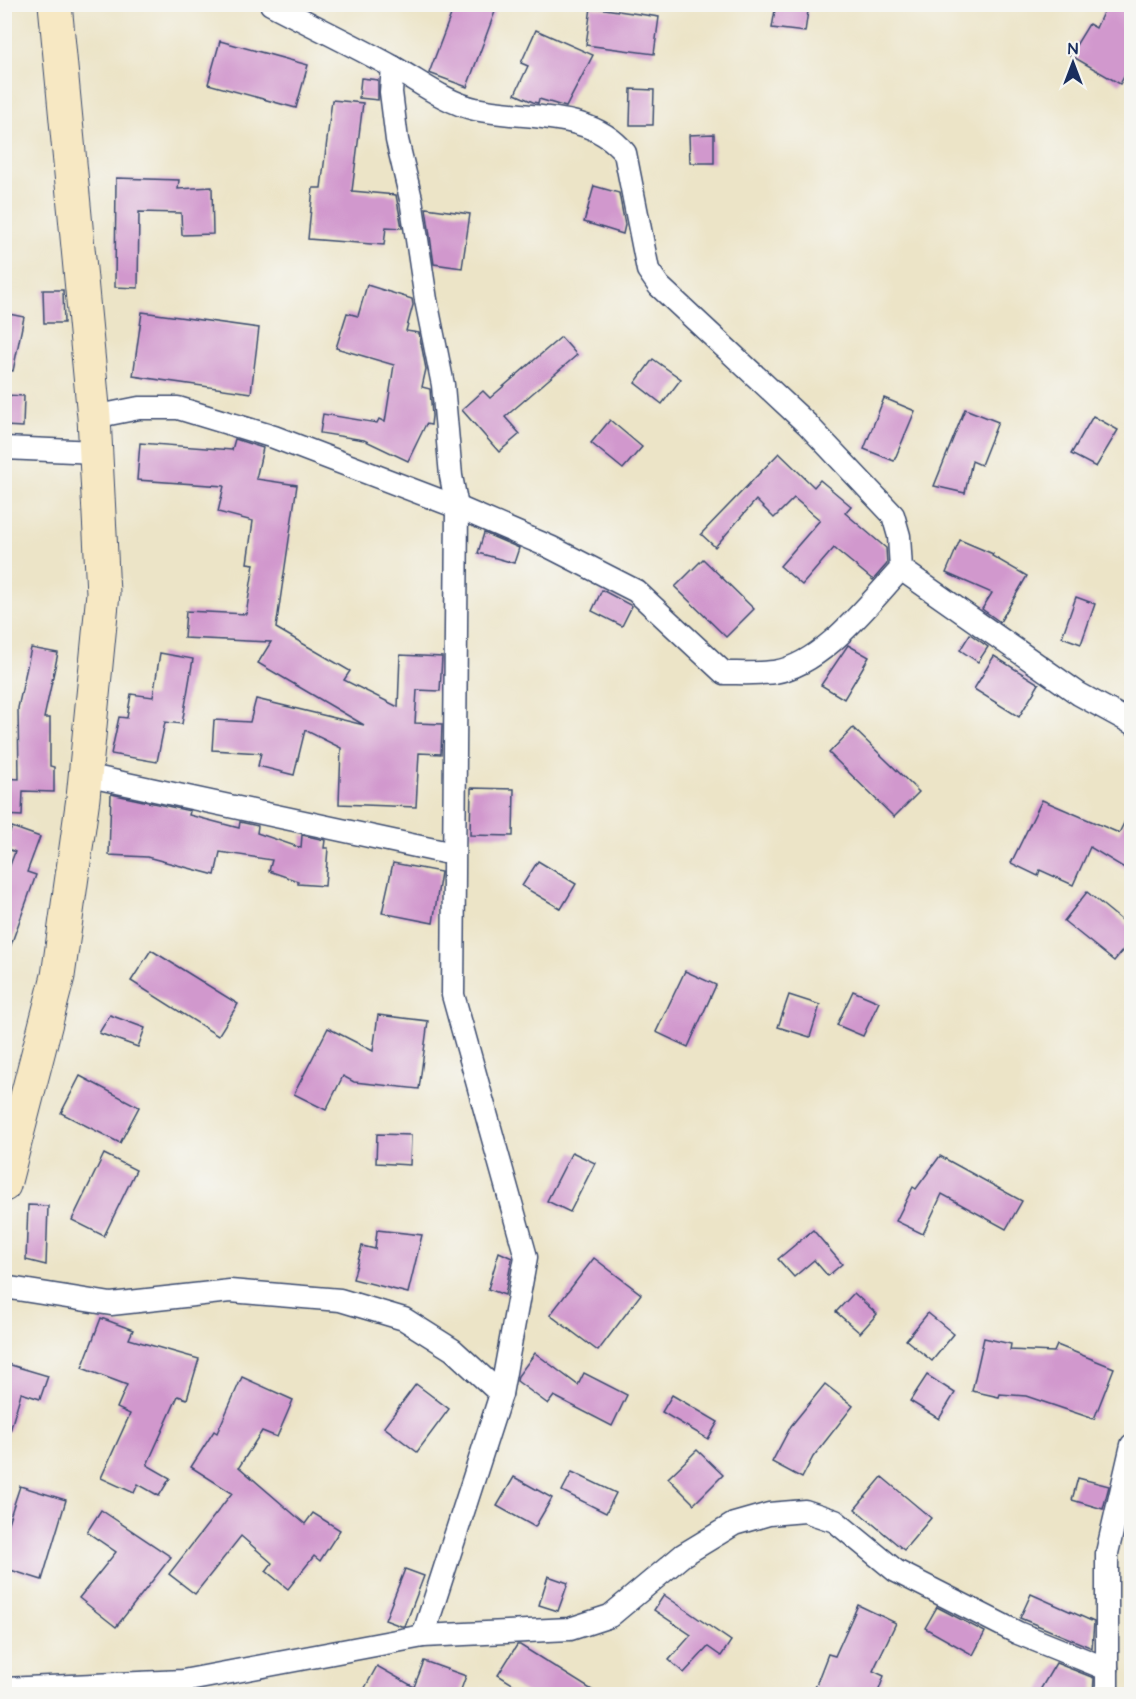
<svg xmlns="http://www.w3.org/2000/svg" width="1136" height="1699" font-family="'Architects Daughter',sans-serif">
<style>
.building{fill:#d198cd}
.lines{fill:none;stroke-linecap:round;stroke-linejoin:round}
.street-casing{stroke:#3a4a6e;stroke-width:25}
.secondary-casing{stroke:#3a4a6e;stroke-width:35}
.street{stroke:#fff;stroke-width:22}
.secondary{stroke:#f7e8c3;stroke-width:33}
</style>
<rect width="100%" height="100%" fill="#f6f6f2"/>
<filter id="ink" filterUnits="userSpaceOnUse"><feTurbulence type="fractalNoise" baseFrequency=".0167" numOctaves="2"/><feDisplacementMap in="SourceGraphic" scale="12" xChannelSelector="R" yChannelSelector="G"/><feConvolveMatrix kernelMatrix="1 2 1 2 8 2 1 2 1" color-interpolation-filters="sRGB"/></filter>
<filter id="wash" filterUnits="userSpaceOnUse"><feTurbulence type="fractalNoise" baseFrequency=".008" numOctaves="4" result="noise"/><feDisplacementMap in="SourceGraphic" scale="24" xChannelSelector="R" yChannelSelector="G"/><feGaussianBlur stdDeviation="1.35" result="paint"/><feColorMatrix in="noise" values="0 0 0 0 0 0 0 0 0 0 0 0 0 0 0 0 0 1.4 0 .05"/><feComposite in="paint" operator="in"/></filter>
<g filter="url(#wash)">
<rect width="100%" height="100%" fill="#ece4c7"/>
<g id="blocks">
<g class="building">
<path d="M455,4H483L496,9L467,87L429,73Z"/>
<path d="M776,4H809L805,32L772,28Z"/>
<path d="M1107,4H1119L1131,10V64L1120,84L1070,55L1089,24L1096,28Z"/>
<path d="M591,7L659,17L654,54L586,45Z"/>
<path d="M536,30L593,55L566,107L539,99L538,103L533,102L515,94L528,66L521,63Z"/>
<path d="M220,41L308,65L296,108L208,84Z"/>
<path d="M361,78L378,80V100L359,98Z"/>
<path d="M631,89L654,90L653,125H630Z"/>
<path d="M332,100L363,103L352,191L396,195L402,228L386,227L384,245L308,239L313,188H321Z"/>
<path d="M714,134V163H690L689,135Z"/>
<path d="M116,178L179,180L178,189L212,187L213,234L182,235L181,213L139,212L138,288L115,287Z"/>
<path d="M594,186L619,193L625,225L623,234L584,222Z"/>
<path d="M426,208L470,214L462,268L434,264Z"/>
<path d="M367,285L412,299L413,305L406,331L419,333L426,369L422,387L430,389L432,416L431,425L426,424L408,461L364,440L320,433L323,414L377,423L379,419L385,422L394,365L336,348L347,313L358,316Z"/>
<path d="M43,290H63L64,323H44Z"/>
<path d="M142,312L259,328L251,393L133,376Z"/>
<path d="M4,313L24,317L13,371L4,370Z"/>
<path d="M561,337L577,355L505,417L520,434L499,452L462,410L483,391L490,398Z"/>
<path d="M653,359L681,379L662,404L635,383Z"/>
<path d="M4,395L24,396L23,427L4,426Z"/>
<path d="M884,398L915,411L894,461L864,449Z"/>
<path d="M965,409L998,422L981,465L972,461L965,493L934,486Z"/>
<path d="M1093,416L1118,430L1096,467L1071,454Z"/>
<path d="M610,420L642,447L623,469L591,443Z"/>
<path d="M235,439L263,448L256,479L297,485L276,628L350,671L344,680L398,707L400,655L442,657L440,691L417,690L415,723L442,724L441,754L419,753L416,807L339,804L341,748L305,730L294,775L258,766L261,753L212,750L214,720L250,722L256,699L364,725L258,663L271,642L184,638L186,611L246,614L254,564L247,563L253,521L218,512L224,486L137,480L140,443L232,450Z"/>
<path d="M779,453L814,487L820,480L851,506L845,513L886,548L887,564L873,580L834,548L802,585L780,566L820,520L794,498L774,518L756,500L715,547L701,534Z"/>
<path d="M484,533L519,548L514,563L478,553Z"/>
<path d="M960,540L993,554L992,556L1027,576L1000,622L982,609L992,593L946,573Z"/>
<path d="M703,559L754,609L726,637L675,587Z"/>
<path d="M602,590L632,606L622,626L592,611Z"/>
<path d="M1076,597L1095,604L1081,644L1062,637Z"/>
<path d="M970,634L988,647L978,662L960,650Z"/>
<path d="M848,645L869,657L844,699L821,685Z"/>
<path d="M31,648L58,653L44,718H50V766L54,767V792L23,791L22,816L4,815V778L19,779L18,708Z"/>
<path d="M160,653L193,659L182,724L165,722L157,762L111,754L119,717L127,718L131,694L153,697Z"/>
<path d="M994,656L1039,684L1019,717L974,689Z"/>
<path d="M853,728L919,792L894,817L829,753Z"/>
<path d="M471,788L514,789L513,836L470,835Z"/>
<path d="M111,794L190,811L189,815L239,828L240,822L258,826L257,833L301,848L302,835L325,840L324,848H328L325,886L298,884V881L269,871L272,860L220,852L215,875L147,857L109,855Z"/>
<path d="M1042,800L1119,833L1131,809V872L1090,847L1073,885L1040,870L1038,876L1011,863Z"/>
<path d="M12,827L40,837L27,872L36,875L7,956L4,955V881L15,852L4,847Z"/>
<path d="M538,861L576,884L561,909L522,886Z"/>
<path d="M393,863L441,872L433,923L382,913Z"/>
<path d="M1087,892L1131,928V940L1114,961L1064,921Z"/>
<path d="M151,950L238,1004L218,1036L131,981Z"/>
<path d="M685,971L716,985L688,1047L656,1032Z"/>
<path d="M853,991L879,1002L863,1036L837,1025Z"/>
<path d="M789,995L820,1005L810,1037L778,1027Z"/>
<path d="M110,1015L145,1028L138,1047L99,1033Z"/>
<path d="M378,1015L428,1021L419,1089L354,1082L343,1076L326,1110L294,1094L328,1028L373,1051Z"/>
<path d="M80,1076L139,1107L120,1143L61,1113Z"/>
<path d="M377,1134L411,1135L410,1165L376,1163Z"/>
<path d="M572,1152L595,1163L570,1212L547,1201Z"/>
<path d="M104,1154L136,1170L104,1236L72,1220Z"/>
<path d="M940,1156L1022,1201L1006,1229L942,1194L923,1234L896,1221L913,1187L916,1189Z"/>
<path d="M28,1205L48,1206L46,1265L26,1260Z"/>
<path d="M377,1230L422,1235L408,1293L353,1279L362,1246L375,1249Z"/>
<path d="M813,1230L842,1264L828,1276L814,1260L794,1277L778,1259Z"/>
<path d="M499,1252L512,1258L505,1295L488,1289Z"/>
<path d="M594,1258L641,1294L598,1351L550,1315Z"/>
<path d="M854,1293L877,1314L860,1333L836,1312Z"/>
<path d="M928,1313L954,1334L932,1361L906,1340Z"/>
<path d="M101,1318L133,1330L129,1339L199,1359L187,1399L178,1396L147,1465L170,1478L159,1496L138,1484L134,1493L101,1478L130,1414L117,1408L127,1385L82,1368Z"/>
<path d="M984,1338L1011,1344L1010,1350L1054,1352L1057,1345L1114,1368L1094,1419L1026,1396L1000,1394L999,1397L972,1391Z"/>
<path d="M535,1353L578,1385L584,1373L627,1395L612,1426L554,1396L548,1404L517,1381L518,1376Z"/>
<path d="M4,1363L48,1376L40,1399L21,1393L10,1431H4Z"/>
<path d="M927,1375L955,1393L939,1419L910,1401Z"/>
<path d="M242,1377L293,1400L277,1437L262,1431L239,1467L305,1524L313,1513L340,1530L320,1561L314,1556L288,1589L266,1571L272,1563L241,1536L195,1594L169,1574L232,1493L191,1467L214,1431L217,1433Z"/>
<path d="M416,1384L449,1409L417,1452L384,1427Z"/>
<path d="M825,1384L853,1406L813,1457L802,1478L772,1462L791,1426Z"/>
<path d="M672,1395L718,1422L708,1439L662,1412Z"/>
<path d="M697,1450L723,1475L694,1504L668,1478Z"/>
<path d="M572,1472L616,1493L606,1513L562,1491Z"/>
<path d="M514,1477L552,1498L535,1527L497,1506Z"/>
<path d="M882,1477L931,1518L904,1550L855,1509Z"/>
<path d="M1078,1478L1109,1486L1103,1509L1072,1500Z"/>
<path d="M20,1486L66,1500L42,1580L4,1568V1535Z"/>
<path d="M101,1510L171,1557L116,1627L79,1598L116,1552L87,1532Z"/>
<path d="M405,1569L424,1576L405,1626H401L385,1620Z"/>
<path d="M548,1576L568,1583L558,1611L539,1605Z"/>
<path d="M1031,1594L1094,1622L1092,1648L1020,1618Z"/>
<path d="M664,1595L731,1641L721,1656L708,1647L684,1673L669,1660L691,1635L654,1610Z"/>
<path d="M858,1605L896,1623L873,1671L884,1676L877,1695H825L814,1690L828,1654L835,1656Z"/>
<path d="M937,1607L985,1632L973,1655L925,1628Z"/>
<path d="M517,1645H520L600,1695H530L498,1675Z"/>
<path d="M424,1661L466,1676L459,1695H361L377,1666L414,1687Z"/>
<path d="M1056,1663L1094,1678L1093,1695H1037Z"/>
</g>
</g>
</g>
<g filter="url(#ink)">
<use href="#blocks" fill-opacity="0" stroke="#3a4a6e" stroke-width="1.5"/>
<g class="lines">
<g class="street-casing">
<g id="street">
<path d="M393,67L391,92L397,140L411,199L426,300L443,385L451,476L457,507L453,995L526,1257L501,1394L423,1636"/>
<path d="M94,417L139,408H178L274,437L457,507L550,547L636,591L724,673C740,673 758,674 774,672C823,665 869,603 901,569L899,536L893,515L807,424L659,286L648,270L625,153C590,109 525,120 475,109C445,102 420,82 393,67C353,45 311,25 271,4"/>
<path d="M4,448L96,452"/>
<path d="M901,569L1079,694L1132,723"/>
<path d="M85,775L453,854"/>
<path d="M4,1287L111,1304L230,1291L340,1300L404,1319L453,1350L501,1394"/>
<path d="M4,1689L183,1681L423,1636L570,1629L610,1616L683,1555L734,1524L769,1514L805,1511L835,1521L896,1571L1018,1633L1107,1669"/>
<path d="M1107,1694V1553L1132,1445"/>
</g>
</g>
<g class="secondary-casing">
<path id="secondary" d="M4,1185L58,976L83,798L103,593L94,417L55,4"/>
</g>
<use href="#street" class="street"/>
<use href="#secondary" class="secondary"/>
</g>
</g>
<rect width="1136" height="1699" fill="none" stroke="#f6f6f2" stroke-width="24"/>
<g transform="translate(1073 63)" stroke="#f6f6f2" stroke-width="4.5" paint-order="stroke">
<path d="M0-4.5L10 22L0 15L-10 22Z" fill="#1b2f5e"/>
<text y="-9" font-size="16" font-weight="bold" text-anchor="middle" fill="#1b2f5e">N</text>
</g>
</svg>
